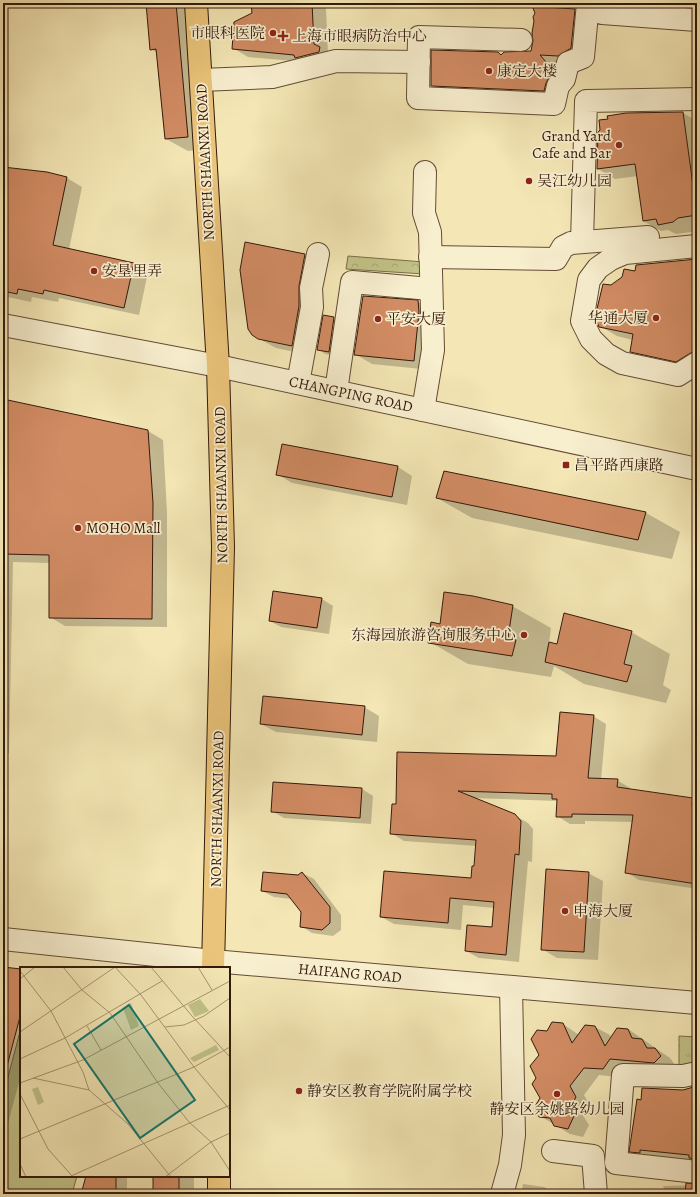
<svg xmlns="http://www.w3.org/2000/svg" width="700" height="1197" font-family="Alegreya,'Noto Serif SC',serif">
<style>
.grass{fill:url(#grass-tufts);stroke:#7a6e49}
.forest{fill:url(#forest-crowns);stroke:#7a6e49}
.pitch{fill:#c2c388;stroke:#7a6e49}
.shadow{fill:#0003;fill-rule:evenodd}
.building{fill:#d28c64;stroke:#33190a}
.lines{fill:none;stroke-linecap:round;stroke-linejoin:round}
.minor-casing{stroke:#634c35;stroke-width:24}
.major-casing{stroke:#33190a;stroke-width:24}
.minor{stroke:#f8efcf;stroke-width:22}
.major{stroke:#eac47a;stroke-width:22}
.poi-dot{fill:#8f2418;stroke:#f8efcf;stroke-width:1.5}
.labels{text-anchor:middle;dominant-baseline:central;stroke-width:3.5;stroke-linejoin:round;paint-order:stroke}
.poi-label{font-size:15px;fill:#33190a;stroke:#f8efcf;text-anchor:start}
.street-label{font-size:15px;fill:#33190a;stroke:#f8efcf}
.inset-road{fill:none;stroke:#a79571;stroke-width:1}
.view{fill:#0f766e;fill-opacity:0.15;stroke:#0f766e;stroke-width:2}
.inset-edge{fill:none;stroke:#33190a;stroke-width:2}
</style>
<defs>
<pattern id="grass-tufts" width="24" height="20" patternUnits="userSpaceOnUse"><rect width="24" height="20" fill="#c2c388"/><path d="M3 7l-1-3M5 7V3M7 7l1-3M15 17l-1-3M17 17v-4M19 17l1-3" fill="none" stroke="#a7a774"/></pattern>
<pattern id="forest-crowns" width="20" height="18" patternUnits="userSpaceOnUse"><rect width="20" height="18" fill="#c2c388"/><path d="M2 6a3 3 0 1 1 6 0M12 15a3 3 0 1 1 6 0" fill="none" stroke="#a7a774"/></pattern>
</defs>
<rect width="100%" height="100%" fill="#f4e7b5"/>
<filter id="stains"><feTurbulence type="fractalNoise" baseFrequency=".005" numOctaves="4"/><feColorMatrix values="0 0 0 0 .2 0 0 0 0 .09 0 0 0 0 .02 0 0 0 .5 -.17"/></filter>
<radialGradient id="worn" r=".72"><stop offset=".6" stop-color="#630" stop-opacity="0"/><stop offset="1" stop-color="#630" stop-opacity=".3"/></radialGradient>
<path class="grass" d="M679,1036L697,1037V1071L679,1073Z"/>
<path class="forest" d="M348,256L424,262V274L346,269Z"/>
<path class="pitch" d="M21,1028V1176H77L72,1194H3V1096Z"/>
<g class="shadow">
<path d="M147,3H196L209,149L188,151L166,139L158,53L151,49Z"/>
<path d="M252,3H322L326,9L328,53L303,62L248,57L233,48L253,14Z"/>
<path d="M619,3H688L690,15L632,11Z"/>
<path d="M575,10L596,22L559,67L574,83L567,95L453,98L432,85L498,53L502,55L532,52ZM545,63H548L557,73L556,75Z"/>
<path d="M683,113L697,121V227L691,232L676,234L668,230L661,231L643,221L638,176L615,179L598,169Z"/>
<path d="M3,167L47,173L67,178L82,187L69,249L133,264L148,272L139,315L59,298L58,302L32,297L31,302L3,296Z"/>
<path d="M246,243L305,255L322,265L309,355L276,348L252,335Z"/>
<path d="M697,260V369L648,361L631,351L633,340L617,336L600,326L596,320L600,296L612,286L636,272Z"/>
<path d="M417,301L435,311L431,370L372,364L355,354Z"/>
<path d="M324,316L334,318L341,322L336,356L325,354L318,349Z"/>
<path d="M3,400L148,431L163,440L167,512V627L65,626L50,617V563L13,562L9,753H3Z"/>
<path d="M398,467L412,476L407,505L292,483L277,474Z"/>
<path d="M444,472L646,513L680,532L672,559L472,518L437,498Z"/>
<path d="M322,599L333,606L329,634L281,627L270,621Z"/>
<path d="M512,606L551,628L549,643L558,645L631,632L670,654L663,685L671,690L666,703L584,684L554,666L551,677L468,664L430,642L441,625Z"/>
<path d="M364,707L379,716L377,742L276,732L261,724Z"/>
<path d="M593,716L606,724L601,780H617L630,788V790L693,799L697,802V889L639,880L626,872L633,822L585,821V824H570L557,816L558,801L473,798L514,815L528,823L533,829L532,862L528,861L519,962L479,958L466,951L493,928L494,908L463,905L461,930L394,924L381,917L472,879L475,867L477,846L404,841L391,833L393,805L557,757Z"/>
<path d="M274,783L362,789L373,796L371,824L284,818L272,811Z"/>
<path d="M302,873L314,879L341,915V930L333,936L312,933L301,926L302,912L292,899L274,897L262,891Z"/>
<path d="M588,873L603,881L598,960L557,958L542,949Z"/>
<path d="M3,968L21,970V1075L3,1142Z"/>
<path d="M563,1024L579,1035L595,1027L610,1035L611,1038L628,1029L670,1058L675,1065L669,1071L618,1077L599,1075L584,1095L590,1106L584,1117L589,1125L583,1137L570,1134L540,1116L541,1099L538,1078L540,1055L547,1032Z"/>
<path d="M697,1086V1163L647,1161L631,1151L642,1101Z"/>
<path d="M87,1176H127V1194H82Z"/>
<path d="M154,1176H194V1194H141V1190H154Z"/>
<path d="M523,1184L544,1187L551,1191V1194H521Z"/>
<path d="M697,1185V1194H609V1190L664,1189L663,1186Z"/>
</g>
<g class="building">
<path d="M146,3H176L188,137L165,139L156,49L150,50Z"/>
<path d="M251,3H312L314,44L320,47L319,52L295,58L294,55L232,49L234,22L252,13Z"/>
<path d="M532,6L575,9L571,48L558,56L540,55L553,70L546,83L544,91L431,86V50L498,52L501,55L504,52L531,51L533,41L532,33L534,21L533,17L535,13Z"/>
<path d="M683,112L697,215L678,218L673,222L658,225L656,219L643,221L635,164L597,169L598,132L600,130L599,120L608,119L607,116L626,113Z"/>
<path d="M3,167L47,172L67,177L53,245L134,263L124,308L44,290L43,294L18,289L17,294L3,291Z"/>
<path d="M245,242L305,254L299,286V306L292,346L258,339L252,335L248,329L240,270Z"/>
<path d="M697,259V349L676,362L630,352L633,334L599,327L595,317L603,284L611,285L622,277L624,269L635,271L636,265Z"/>
<path d="M363,296L418,300L419,312L414,361L354,355Z"/>
<path d="M323,315L334,317L329,352L317,350Z"/>
<path d="M3,399L148,430L153,503L152,619L49,618V555L3,554Z"/>
<path d="M282,444L398,466L392,497L276,475Z"/>
<path d="M444,471L646,512L638,540L436,498Z"/>
<path d="M273,591L322,598L317,628L269,621Z"/>
<path d="M444,592L473,596L513,605L508,638L516,640L512,656L428,643L431,622L440,624Z"/>
<path d="M564,613L632,631L624,664L632,666L627,682L545,662L549,642L557,644Z"/>
<path d="M263,696L365,706L362,735L260,724Z"/>
<path d="M560,712L594,715L588,778L618,779L617,787L693,798L692,805L697,808V884L625,873L633,815L572,814V817H556L557,799H552V794L458,791L515,814L521,821L519,855L515,854L506,955L465,951L467,925L492,927L494,902L450,898L448,923L380,917L384,871L471,878L472,866H474L476,840L390,834L392,804H396L397,752L556,756Z"/>
<path d="M273,782L362,788L360,818L271,812Z"/>
<path d="M546,869L589,872L584,952L541,950Z"/>
<path d="M263,872L298,875L302,872L330,907V923L322,930L300,927L301,912L287,894L261,891Z"/>
<path d="M3,967L21,969V1013L7,1066L3,1065Z"/>
<path d="M552,1022L563,1023L572,1043L585,1025L595,1026L605,1046L617,1028L628,1029L632,1038L642,1039L647,1048H655L661,1056L654,1063L610,1059L603,1069L584,1068L570,1086L576,1097L570,1108L574,1116L568,1129L554,1126L550,1118L539,1117L534,1108L540,1098L532,1084L536,1078L530,1066L539,1055L531,1039L537,1030L547,1031Z"/>
<path d="M697,1086V1159L689,1158V1155L640,1150V1153L629,1152L637,1099L641,1100L642,1088L683,1090Z"/>
<path d="M86,1176H116V1194H81Z"/>
<rect x="153" y="1176" width="26" height="18"/>
<path d="M686,1183L697,1184V1194H685Z"/>
</g>
<g class="lines">
<g class="minor-casing">
<g id="minor">
<path d="M602,3V13L697,20"/>
<path d="M521,40L419,37L418,98L554,104L558,86L564,79L568,63L583,57L588,3"/>
<path d="M201,80L272,77L336,61L419,62"/>
<path d="M582,242L586,101L697,99"/>
<path d="M697,246L625,253L611,259L598,268L589,280L582,321L591,339L606,354L622,363L678,375L697,363"/>
<path d="M430,257L556,259L563,247L571,243L648,237"/>
<path d="M3,325L218,366L697,469"/>
<path d="M298,383L312,307L311,288L318,254"/>
<path d="M336,391L352,282L430,289"/>
<path d="M423,410L433,350L430,232L424,213L425,172"/>
<path d="M3,939L213,961L697,1003"/>
<path d="M697,1073L683,1076L623,1075L616,1163L697,1172"/>
<path d="M553,1151L593,1156L596,1194"/>
<path d="M502,1194L510,1165L514,1135L511,987"/>
</g>
</g>
<g class="major-casing">
<g id="major">
<path d="M196,3L218,366L223,547L213,968"/>
<path d="M219,1176V1194"/>
</g>
</g>
<use href="#minor" class="minor"/>
<use href="#major" class="major"/>
</g>
<g class="poi-dot">
<circle cx="273" cy="33" r="4"/>
<path d="M281 30h4v4h4v4h-4v4h-4v-4h-4v-4h4z"/>
<circle cx="489" cy="71" r="4"/>
<circle cx="619" cy="145" r="4"/>
<circle cx="529" cy="181" r="4"/>
<circle cx="94" cy="271" r="4"/>
<circle cx="656" cy="318" r="4"/>
<circle cx="378" cy="319" r="4"/>
<rect x="562" y="461" width="8" height="8" rx="2"/>
<circle cx="78" cy="528" r="4"/>
<circle cx="524" cy="635" r="4"/>
<circle cx="565" cy="911" r="4"/>
<circle cx="299" cy="1091" r="4"/>
<circle cx="557" cy="1094" r="4"/>
</g>
<g class="labels">
<g class="poi-label">
<text x="265" y="33" text-anchor="end">市眼科医院</text>
<text x="292" y="36">上海市眼病防治中心</text>
<text x="497" y="71">康定大楼</text>
<text x="611" y="136" text-anchor="end">Grand Yard<tspan x="611" dy="17">Cafe and Bar</tspan></text>
<text x="537" y="181">吴江幼儿园</text>
<text x="102" y="271">安垦里弄</text>
<text x="648" y="318" text-anchor="end">华通大厦</text>
<text x="386" y="319">平安大厦</text>
<text x="574" y="465">昌平路西康路</text>
<text x="86" y="528">MOHO Mall</text>
<text x="516" y="635" text-anchor="end">东海园旅游咨询服务中心</text>
<text x="573" y="911">申海大厦</text>
<text x="307" y="1091">静安区教育学院附属学校</text>
<text x="557" y="1109" text-anchor="middle">静安区余姚路幼儿园</text>
</g>
<g class="street-label">
<text transform="translate(205 162) rotate(-93)">NORTH SHAANXI ROAD</text>
<text transform="translate(351 394) rotate(12)">CHANGPING ROAD</text>
<text transform="translate(221 485) rotate(-91)">NORTH SHAANXI ROAD</text>
<text transform="translate(217 809) rotate(-89)">NORTH SHAANXI ROAD</text>
<text transform="translate(350 973) rotate(5)">HAIFANG ROAD</text>
</g>
</g>
<g transform="translate(20 967)">
<rect width="210" height="210" fill="#f4e7b5"/>
<path d="M196,78L199,83L174,95L170,91Z" fill="#c2c388"/>
<path d="M180,32L189,44L175,50L168,38Z" fill="#c2c388"/>
<path d="M111,36L119,59L111,63L103,41ZM18,120L24,135L18,138L12,122Z" fill="#c2c388"/>
<path class="inset-road" d="M43,0L62,23L90,46L138,116L169,155L191,175L210,204M95,0L121,28L174,100L210,143M131,0L172,49L210,90M178,0L192,23M0,4L31,44L63,105L69,123L108,157L151,210M0,12L15,0M67,59L81,83M145,60L164,58L184,49L210,31M0,65L95,0M0,92L45,71L142,14M174,100L210,80M13,111L69,123M0,116L63,93L210,14M0,127L28,182L53,210M0,172L174,100M0,197L6,210M51,209L210,138M145,210L191,175L210,166"/>
<path class="view" d="M109,38L175,133L120,171L54,77Z"/>
<rect width="210" height="210" class="inset-edge"/>
</g>
<rect width="700" height="1197" fill="none" stroke="#f4e7b5" stroke-width="16"/>
<rect x="4" y="4" width="692" height="1189" fill="none" stroke="#33190a" stroke-width="2"/>
<rect x="8" y="8" width="684" height="1181" fill="none" stroke="#33190a"/>
<rect width="100%" height="100%" filter="url(#stains)"/>
<rect width="100%" height="100%" fill="url(#worn)"/>
</svg>
